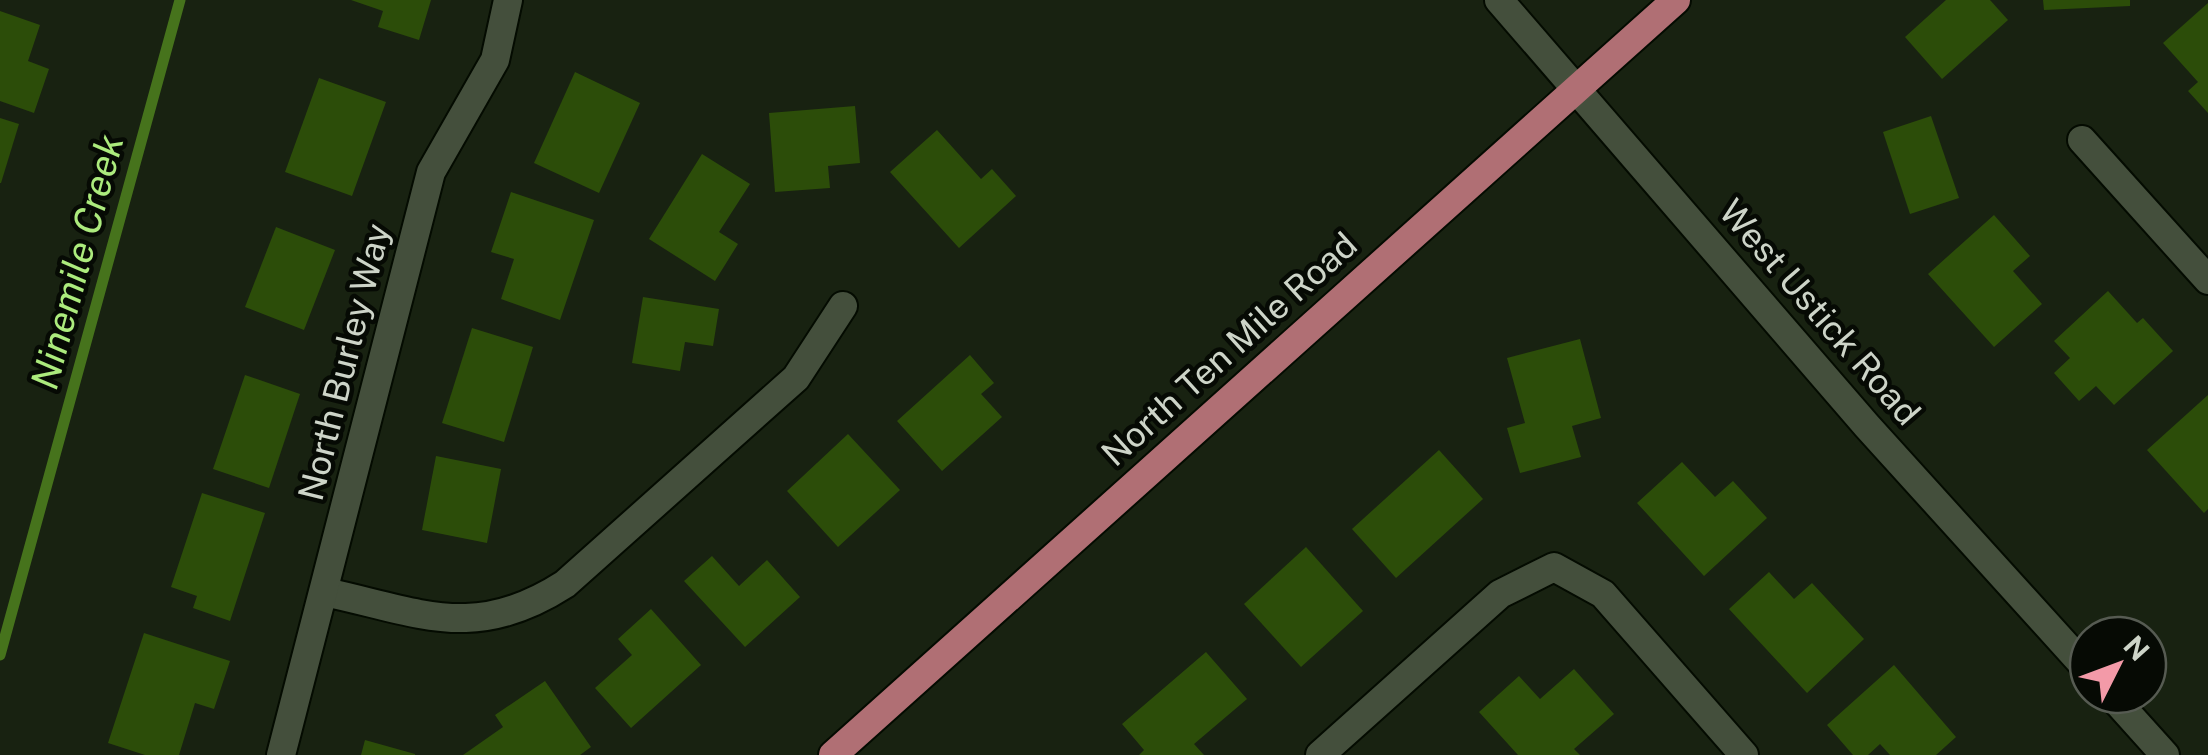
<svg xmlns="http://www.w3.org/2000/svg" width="2208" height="755" font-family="'Public Sans',sans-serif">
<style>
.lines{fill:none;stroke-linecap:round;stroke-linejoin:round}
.stream{stroke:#46731c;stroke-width:11}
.building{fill:#2c4d09}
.minor-casing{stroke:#040b01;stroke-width:32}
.secondary-casing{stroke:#040b01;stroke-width:32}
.primary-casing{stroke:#040b01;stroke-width:32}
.minor{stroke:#444f3c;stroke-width:28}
.secondary{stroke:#444f3c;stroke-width:28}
.primary{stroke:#b06f74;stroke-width:28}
.labels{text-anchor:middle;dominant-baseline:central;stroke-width:9;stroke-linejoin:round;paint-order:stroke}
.street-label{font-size:35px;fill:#cdd4c8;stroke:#060a04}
.water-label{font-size:38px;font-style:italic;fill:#aceb7d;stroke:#060a04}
</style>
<rect width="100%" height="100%" fill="#182211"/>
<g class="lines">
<path class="stream" d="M0,655L180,0"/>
</g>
<g class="building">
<path d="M351,0H431L419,40L378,27L383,11Z"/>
<path d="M1946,0H1990L2008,20L1942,79L1905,37Z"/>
<path d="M2043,0H2130V6L2044,10Z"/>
<path d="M2208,3V113L2188,91L2198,82L2163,43Z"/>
<path d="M0,11L40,25L28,61L49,69L34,113L0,101Z"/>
<path d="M575,72L640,103L599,193L534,163Z"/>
<path d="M319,78L386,102L352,196L285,172Z"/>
<path d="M855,106L860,163L828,166L830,188L775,192L769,113Z"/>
<path d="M1931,116L1959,198L1910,214L1883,132Z"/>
<path d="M0,118L19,124L1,183H0Z"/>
<path d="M937,130L981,179L992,169L1016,196L959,248L890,172Z"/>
<path d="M702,154L750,184L719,232L738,244L715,281L649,239Z"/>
<path d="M511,192L594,220L560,320L501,299L514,259L491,252Z"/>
<path d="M1994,215L2030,256L2013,271L2042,304L1994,347L1928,274Z"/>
<path d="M276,227L335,250L304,330L245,307Z"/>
<path d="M2108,291L2137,323L2143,318L2173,351L2114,405L2096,386L2079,401L2054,373L2070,358L2054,341Z"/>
<path d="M643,297L719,309L713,346L685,342L680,371L632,363Z"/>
<path d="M472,328L533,347L504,442L442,423Z"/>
<path d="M1580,339L1601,418L1572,426L1581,457L1520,473L1507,428L1525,423L1507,358Z"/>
<path d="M970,355L994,383L981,394L1002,417L942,471L897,421Z"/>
<path d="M245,375L300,394L269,488L213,469Z"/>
<path d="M2208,395V509L2204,513L2147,450Z"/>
<path d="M848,434L900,490L838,547L787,491Z"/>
<path d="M1439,450L1483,499L1396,578L1352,529Z"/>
<path d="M436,456L501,469L487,543L422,530Z"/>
<path d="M1682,462L1715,497L1733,481L1767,518L1704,576L1637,503Z"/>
<path d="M202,493L265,513L230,621L193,608L197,596L171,587Z"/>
<path d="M1306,547L1363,611L1301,667L1244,604Z"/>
<path d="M712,556L739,586L767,560L800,597L745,647L684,581Z"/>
<path d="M1769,572L1794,599L1812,583L1864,639L1807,693L1729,609Z"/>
<path d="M651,609L701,665L631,728L595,688L632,655L618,639Z"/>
<path d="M144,633L230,661L214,709L195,703L179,755H145L108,743Z"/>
<path d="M1206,652L1247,699L1194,744L1204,755H1139L1144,750L1122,724Z"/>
<path d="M1894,665L1956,737L1936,755H1890L1880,744L1868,755H1853L1827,725Z"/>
<path d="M1574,669L1614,714L1574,749L1580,755H1518L1479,712L1519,676L1540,699Z"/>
<path d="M545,681L591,747L580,755H463L503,727L495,715Z"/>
<path d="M365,740L415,754V755H361Z"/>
</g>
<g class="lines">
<g class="minor-casing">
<g id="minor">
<path d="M2082,140L2208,280"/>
<path d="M325,592C422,613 475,642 565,584L796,378L843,306"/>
<path d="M281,755L431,172L495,60L508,0"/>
<path d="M1320,755L1500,594L1554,567L1603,594L1744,755"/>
</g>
</g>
<g class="secondary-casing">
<g id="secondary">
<path d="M1499,0L1867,426L2088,670"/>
<path d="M2111,695L2165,755"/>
</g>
</g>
<g class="primary-casing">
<path id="primary" d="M833,755L1676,0"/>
</g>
<use href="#minor" class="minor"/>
<use href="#secondary" class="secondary"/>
<use href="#primary" class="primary"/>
</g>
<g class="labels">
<g class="street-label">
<text transform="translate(1820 312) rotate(49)">West Ustick Road</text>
<text transform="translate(1229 349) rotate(-42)">North Ten Mile Road</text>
<text transform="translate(344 362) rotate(-76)">North Burley Way</text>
</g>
<g class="water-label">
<text transform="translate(77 262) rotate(-75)">Ninemile Creek</text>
</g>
</g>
<g transform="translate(2118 665) rotate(48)"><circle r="48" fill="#060a04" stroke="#565b52" stroke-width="2.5"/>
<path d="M0-8L18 38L0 25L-18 38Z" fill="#f39aa8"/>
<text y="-15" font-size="28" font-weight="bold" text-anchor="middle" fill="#cdd4c8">N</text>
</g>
</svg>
